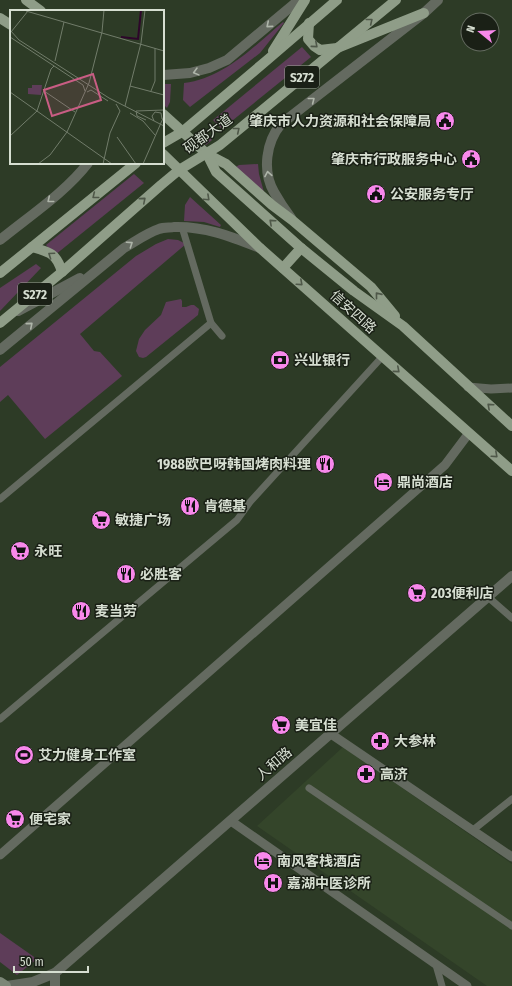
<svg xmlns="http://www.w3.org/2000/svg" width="512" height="986" font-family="'Fira Sans Condensed','Noto Sans SC',sans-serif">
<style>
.built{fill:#34452a}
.green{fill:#5e3d59}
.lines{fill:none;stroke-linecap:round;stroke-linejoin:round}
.pedestrian{stroke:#646a60;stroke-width:7}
.minor{stroke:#646a60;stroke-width:9}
.tertiary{stroke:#646a60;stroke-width:10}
.secondary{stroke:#7c8777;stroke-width:10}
.primary{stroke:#8f9d88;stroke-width:10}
.oneway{stroke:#4f5849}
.oneway2{stroke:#aeb5a9}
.labels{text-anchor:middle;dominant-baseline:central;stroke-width:3;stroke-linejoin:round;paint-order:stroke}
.shield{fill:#1a2016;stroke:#9ea599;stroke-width:1}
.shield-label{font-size:13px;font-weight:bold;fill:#d6ded1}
.poi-label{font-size:14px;font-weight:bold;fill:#d6ded1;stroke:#1a2016;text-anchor:start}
.street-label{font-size:14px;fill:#d6ded1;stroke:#1a2016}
.inset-river{fill:none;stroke:#2d062a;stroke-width:2}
.inset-road{fill:none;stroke:#717c6a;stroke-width:1}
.view{fill:#c95d84;fill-opacity:0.15;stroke:#c95d84;stroke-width:2}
.inset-edge{fill:none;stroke:#d6ded1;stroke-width:2}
</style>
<rect width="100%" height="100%" fill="#2d3b26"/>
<path class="built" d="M343,747L512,864V986H487L257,826Z"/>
<g class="green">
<path d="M283,22L284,23L260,53L190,107L183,100L184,83C224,78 253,47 283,22Z"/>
<path d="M302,47L311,57L222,129L213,120Z"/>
<path d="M163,84H171L170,102L167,108L163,104Z"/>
<path d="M203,131L212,140L206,145L197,136Z"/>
<path d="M258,164L259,174L265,196L234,168L239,165Z"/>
<path d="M134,174L144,183L55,255L46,245Z"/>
<path d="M190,197L221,225L220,227L204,222L184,221L185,205Z"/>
<path d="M168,239L178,240L186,244L80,334L94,351L100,352L122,376L45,439L8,395L0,402V367L136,256L156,244Z"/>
<path d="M36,264L41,268L0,311V288Z"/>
<path d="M181,299L182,301V307H186L191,305H194L199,309L198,315L146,357L143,358L139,357L136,351L139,339L145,330L161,315L166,302Z"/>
<path d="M0,933L37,959L17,975L0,962Z"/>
</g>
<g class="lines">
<g class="pedestrian">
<path d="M211,323L222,336"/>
<path d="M0,499L211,323L182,227"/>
<path d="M488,597L512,618"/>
<path d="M0,719L237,520L250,502L382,357"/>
<path d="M309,788L512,926"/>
<path d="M473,830L512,799"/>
<path d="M436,965L442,986"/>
</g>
<g class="minor">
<path d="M468,387L491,389L512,388"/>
<path d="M331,734L512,857"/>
<path d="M231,821L467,986"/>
<path d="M0,855L445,465L469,433"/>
</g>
<g class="tertiary">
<path d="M163,75L190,73L209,68L227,60L299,0"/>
<path d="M291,218C285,210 279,201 274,192C262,171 266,142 281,124L424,13L438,0"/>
<path d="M0,240C28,217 66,192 88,163"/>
<path d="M18,311L80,278"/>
<path d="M0,350L124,248C136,241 147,233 159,229C164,227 170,228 174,227C205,226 232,237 260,248"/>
<path d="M7,986L33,982L55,973L512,576"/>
<path d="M55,986V973"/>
</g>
<path class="secondary" d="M0,982L6,986"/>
<g class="primary">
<path d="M26,0L41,11"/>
<path d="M0,18L11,25"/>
<path d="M309,23L308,39L314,46L320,50L337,48L424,13"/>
<path d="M273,51L305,0"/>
<path d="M163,114L207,154L226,164L272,205L292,220L371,287L395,316"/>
<path d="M163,143L182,132L266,61L337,0"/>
<path d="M163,154L260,248L512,471"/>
<path d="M207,154L216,172L301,248L354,291L403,326L512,426"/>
<path d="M32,247C50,252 57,254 62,272"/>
<path d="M283,268L301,248"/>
<path d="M0,273L136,163"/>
<path d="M0,323L62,272L161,185L179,170L220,145L396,0"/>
</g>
</g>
<defs><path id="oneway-chevron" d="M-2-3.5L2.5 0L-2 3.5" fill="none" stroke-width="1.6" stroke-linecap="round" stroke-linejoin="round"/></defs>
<g class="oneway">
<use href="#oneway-chevron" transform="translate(370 21) rotate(-39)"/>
<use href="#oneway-chevron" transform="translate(315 45) rotate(41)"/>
<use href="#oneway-chevron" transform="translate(237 130) rotate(-39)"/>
<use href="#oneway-chevron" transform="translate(95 196) rotate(141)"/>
<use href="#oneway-chevron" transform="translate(207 198) rotate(43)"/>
<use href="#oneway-chevron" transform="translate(143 200) rotate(-41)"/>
<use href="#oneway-chevron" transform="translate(272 222) rotate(-138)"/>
<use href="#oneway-chevron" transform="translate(51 255) rotate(-145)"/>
<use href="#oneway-chevron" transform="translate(300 283) rotate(42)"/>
<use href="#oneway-chevron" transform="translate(378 295) rotate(-129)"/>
<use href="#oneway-chevron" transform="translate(397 370) rotate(41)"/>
<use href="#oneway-chevron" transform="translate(490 406) rotate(-138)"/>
<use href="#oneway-chevron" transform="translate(495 455) rotate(42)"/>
</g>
<g class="oneway2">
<use href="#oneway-chevron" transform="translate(269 25) rotate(140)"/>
<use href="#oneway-chevron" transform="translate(196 72) rotate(165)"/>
<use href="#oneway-chevron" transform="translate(312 100) rotate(-38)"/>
<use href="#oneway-chevron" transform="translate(268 174) rotate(-100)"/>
<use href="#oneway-chevron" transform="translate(50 200) rotate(141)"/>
<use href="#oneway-chevron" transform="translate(130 244) rotate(-34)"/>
<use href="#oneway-chevron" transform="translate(30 325) rotate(-40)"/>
</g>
<defs>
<g id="civic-disc" transform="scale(1)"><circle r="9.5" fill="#f888eb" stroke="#1a2016"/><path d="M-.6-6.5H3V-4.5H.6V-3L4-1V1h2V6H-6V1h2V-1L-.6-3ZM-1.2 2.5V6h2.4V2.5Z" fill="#111"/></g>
<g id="bank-disc" transform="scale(1)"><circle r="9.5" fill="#f888eb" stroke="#1a2016"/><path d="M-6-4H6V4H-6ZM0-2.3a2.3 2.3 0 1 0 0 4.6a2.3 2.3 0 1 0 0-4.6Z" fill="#111"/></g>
<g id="restaurant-disc" transform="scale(1)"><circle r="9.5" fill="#f888eb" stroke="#1a2016"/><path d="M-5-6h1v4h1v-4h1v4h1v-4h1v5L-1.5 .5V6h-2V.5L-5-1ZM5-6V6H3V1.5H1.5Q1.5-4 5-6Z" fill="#111"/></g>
<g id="hotel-disc" transform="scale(1)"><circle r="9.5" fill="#f888eb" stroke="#1a2016"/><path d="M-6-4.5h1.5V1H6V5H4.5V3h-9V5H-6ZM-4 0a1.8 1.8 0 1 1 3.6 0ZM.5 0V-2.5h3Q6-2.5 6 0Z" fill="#111"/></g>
<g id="supermarket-disc" transform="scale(1)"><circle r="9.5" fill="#f888eb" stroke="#1a2016"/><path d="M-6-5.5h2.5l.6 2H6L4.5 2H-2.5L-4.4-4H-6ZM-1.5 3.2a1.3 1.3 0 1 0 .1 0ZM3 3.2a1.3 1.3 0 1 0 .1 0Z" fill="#111"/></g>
<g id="pharmacy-disc" transform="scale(1)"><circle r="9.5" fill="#f888eb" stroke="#1a2016"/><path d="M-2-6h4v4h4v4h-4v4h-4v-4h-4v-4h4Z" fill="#111"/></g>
<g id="stadium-disc" transform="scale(1)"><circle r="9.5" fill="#f888eb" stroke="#1a2016"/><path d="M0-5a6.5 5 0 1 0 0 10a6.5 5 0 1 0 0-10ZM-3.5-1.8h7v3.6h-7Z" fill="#111"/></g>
<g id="hospital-disc" transform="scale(1)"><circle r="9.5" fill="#f888eb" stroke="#1a2016"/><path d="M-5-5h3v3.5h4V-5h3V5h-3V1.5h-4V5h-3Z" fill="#111"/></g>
</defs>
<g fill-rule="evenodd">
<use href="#civic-disc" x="445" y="121"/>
<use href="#civic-disc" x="471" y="159"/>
<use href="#civic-disc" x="376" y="194"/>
<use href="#bank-disc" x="280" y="360"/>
<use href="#restaurant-disc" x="325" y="464"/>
<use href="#hotel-disc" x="383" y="482"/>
<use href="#restaurant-disc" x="190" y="506"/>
<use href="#supermarket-disc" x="101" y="520"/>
<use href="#supermarket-disc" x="20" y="551"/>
<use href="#restaurant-disc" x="126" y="574"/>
<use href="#supermarket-disc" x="417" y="593"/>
<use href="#restaurant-disc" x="81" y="611"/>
<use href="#supermarket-disc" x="281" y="725"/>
<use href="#pharmacy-disc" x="380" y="741"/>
<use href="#stadium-disc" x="24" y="755"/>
<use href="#pharmacy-disc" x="366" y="774"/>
<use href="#supermarket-disc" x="15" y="819"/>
<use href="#hotel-disc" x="263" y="861"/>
<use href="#hospital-disc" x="273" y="883"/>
</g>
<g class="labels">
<g class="shield">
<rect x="285" y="66" width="34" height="22" rx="3"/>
<rect x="18" y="283" width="34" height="22" rx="3"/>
</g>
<g class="shield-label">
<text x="302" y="77">S272</text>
<text x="35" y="294">S272</text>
</g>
<g class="poi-label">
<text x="431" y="121" text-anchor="end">肇庆市人力资源和社会保障局</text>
<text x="457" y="159" text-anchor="end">肇庆市行政服务中心</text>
<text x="390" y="194">公安服务专厅</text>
<text x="294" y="360">兴业银行</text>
<text x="311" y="464" text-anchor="end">1988欧巴呀韩国烤肉料理</text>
<text x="397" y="482">鼎尚酒店</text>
<text x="204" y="506">肯德基</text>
<text x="115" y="520">敏捷广场</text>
<text x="34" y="551">永旺</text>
<text x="140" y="574">必胜客</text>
<text x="431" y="593">203便利店</text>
<text x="95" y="611">麦当劳</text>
<text x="295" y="725">美宜佳</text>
<text x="394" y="741">大参林</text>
<text x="38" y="755">艾力健身工作室</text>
<text x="380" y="774">高济</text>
<text x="29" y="819">便宅家</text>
<text x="277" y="861">南风客栈酒店</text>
<text x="287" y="883">嘉湖中医诊所</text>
</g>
<g class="street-label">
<text transform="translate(208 134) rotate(-36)">砚都大道</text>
<text transform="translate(353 312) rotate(42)">信安四路</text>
<text transform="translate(274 764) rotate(-41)">人和路</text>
</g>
</g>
<g transform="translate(10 10)">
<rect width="154" height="154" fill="#2d3b26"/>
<path d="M22,75H32L31,85L18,84V78H22Z" fill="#5e3d59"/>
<path class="inset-river" d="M111,27L128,29L131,0"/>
<path class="inset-road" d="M16,1L154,41M0,20L9,30L99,88L154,116M1,22L18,1M0,27L73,75L75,81M45,51L54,12M120,76L154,85M34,81L65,102M141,81L145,71V38M0,82L102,154M77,82L81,80L98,91M115,96L131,33L135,0M120,103L133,111L145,125M136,110L127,106L126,101L154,100M144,111L142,106L145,102L151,103L152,109M0,126L27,101L41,59L44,56M107,127L126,154M28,154L40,145L57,122L79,73L92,22L94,0M93,154L100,123L110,101L106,94M133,154L154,106"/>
<path class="view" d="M83,64L91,90L42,106L34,80Z"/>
<rect width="154" height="154" class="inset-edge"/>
</g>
<g transform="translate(480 32) rotate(288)"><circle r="19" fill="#1a2016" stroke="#656c61"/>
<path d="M0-3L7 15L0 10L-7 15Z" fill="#f888eb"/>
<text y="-6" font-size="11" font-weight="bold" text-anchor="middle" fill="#d6ded1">N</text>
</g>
<path d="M14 966v6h74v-6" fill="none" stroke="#d6ded1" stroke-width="2"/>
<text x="20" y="966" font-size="12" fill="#d6ded1" stroke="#1a2016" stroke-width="3" paint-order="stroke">50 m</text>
</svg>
